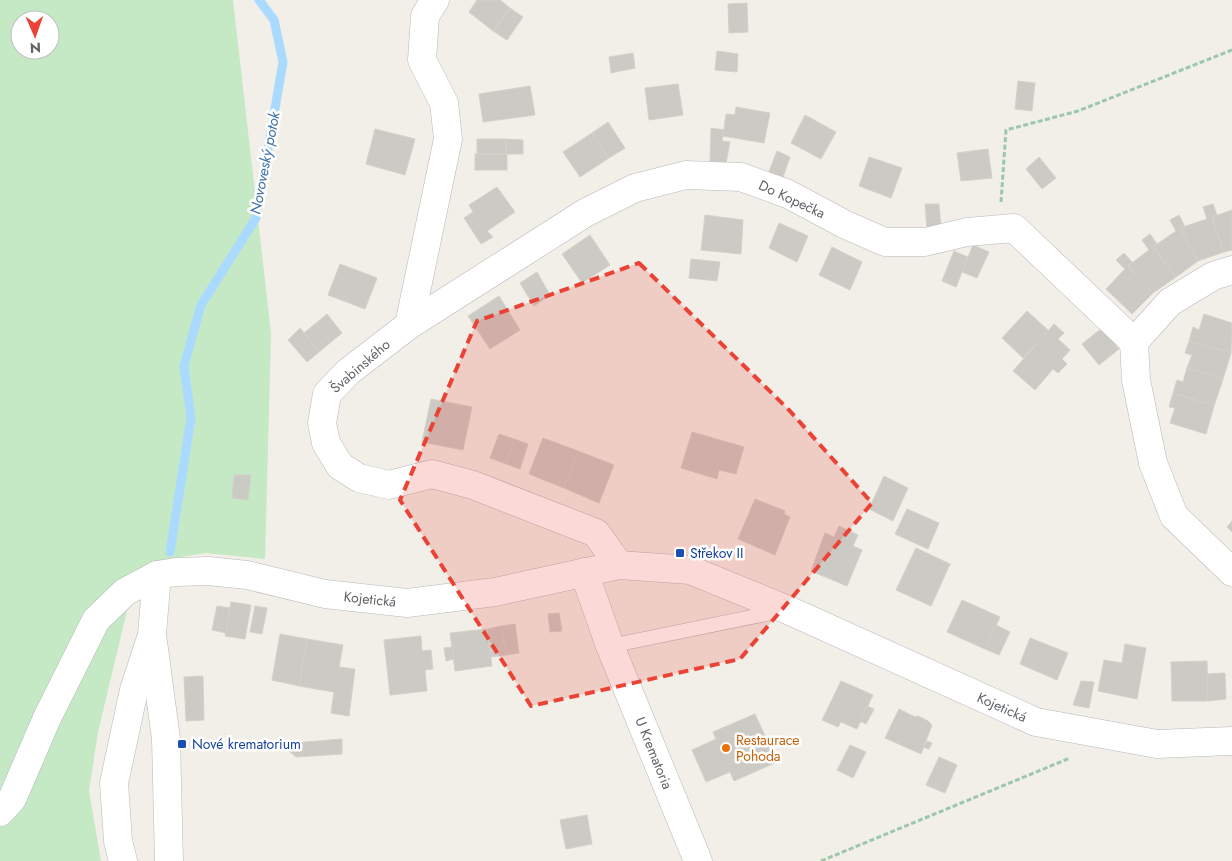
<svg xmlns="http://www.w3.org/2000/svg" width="1232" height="861" font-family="Jost,sans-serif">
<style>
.green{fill:#c5e8c5;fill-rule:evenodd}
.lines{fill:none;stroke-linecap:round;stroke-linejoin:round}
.stream{stroke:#aadaff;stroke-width:9}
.building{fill:#cccac5;stroke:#d6d1c6}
.service-casing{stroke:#b5b8bc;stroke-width:15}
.minor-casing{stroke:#b5b8bc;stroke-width:29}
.tertiary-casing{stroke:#b5b8bc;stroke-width:29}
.path{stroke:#9cc7a9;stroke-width:3;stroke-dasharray:5 2.5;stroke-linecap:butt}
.service{stroke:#fff;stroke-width:14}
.minor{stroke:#fff;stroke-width:28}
.tertiary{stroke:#fff;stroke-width:28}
.marked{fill:#ea4335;fill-opacity:0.2;stroke:#ea4335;stroke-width:4;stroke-dasharray:10 6;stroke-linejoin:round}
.transit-dot{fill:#1a4fb4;stroke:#fff;stroke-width:2}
.food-dot{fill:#e8710a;stroke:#fff;stroke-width:2}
.labels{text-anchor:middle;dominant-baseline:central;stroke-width:5;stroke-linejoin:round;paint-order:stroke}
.street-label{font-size:14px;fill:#5f6368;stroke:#fff}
.transit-label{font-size:14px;fill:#164399;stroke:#fff;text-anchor:start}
.food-label{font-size:14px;fill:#c56008;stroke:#fff;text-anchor:start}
.water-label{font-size:15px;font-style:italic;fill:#4174aa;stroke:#fff}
</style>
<rect width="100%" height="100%" fill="#f1efe8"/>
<path class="green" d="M0,0H233L271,333L265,559L206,553L162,560L136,573L98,732L89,791L101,861H0ZM20,20H50V50H20Z"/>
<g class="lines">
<path class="stream" d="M170,552L191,418L184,366L201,305L256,218L283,62L274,20L259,0"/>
</g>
<g class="building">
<path d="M477,0H500L510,8L493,31L469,12Z"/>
<path d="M747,3L748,32L729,33L728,4Z"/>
<path d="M510,8L523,17L507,40L493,31Z"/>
<path d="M717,51L738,54L737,72L715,70Z"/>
<path d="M633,53L635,68L611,73L609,57Z"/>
<path d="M1018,81L1035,83L1032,111L1015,109Z"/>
<path d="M678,84L683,115L649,120L645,88Z"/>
<path d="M530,86L535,115L483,122L479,94Z"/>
<path d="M736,107L770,113L764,143L723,136L726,114L735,115Z"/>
<path d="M805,115L836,132L821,159L791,143Z"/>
<path d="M608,122L625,148L609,158L592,133Z"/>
<path d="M711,128L724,130L722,141L730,142L726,163L710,161Z"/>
<path d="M375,129L415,139L405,175L366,164Z"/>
<path d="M592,133L609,158L580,177L563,152Z"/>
<rect x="477" y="139" width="29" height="15"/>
<path d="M506,139L523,140V154H506Z"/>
<path d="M988,149L992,178L961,181L957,153Z"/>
<path d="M777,151L790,157L783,177L769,172Z"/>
<rect x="475" y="154" width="32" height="16"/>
<path d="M869,157L902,168L891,198L859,186Z"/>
<path d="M1039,157L1056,178L1042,189L1026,169Z"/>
<path d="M497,187L515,212L487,231L493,237L481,244L464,218L473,212L469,205Z"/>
<path d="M925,204H939L941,227L927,229Z"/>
<path d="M1213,204L1217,215L1212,217L1224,252L1198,261L1180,228L1207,219L1203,207Z"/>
<path d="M1232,210V250L1224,252L1212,217Z"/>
<path d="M705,215L743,220L741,254L701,250Z"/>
<path d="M1179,215L1185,227L1180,228L1198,261L1176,277L1153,247L1176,231L1170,220Z"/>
<path d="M779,223L808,236L797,262L769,248Z"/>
<path d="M1150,234L1157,244L1153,247L1176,277L1153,293L1128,266L1149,250L1142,240Z"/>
<path d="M590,235L610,265L582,283L562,254Z"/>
<path d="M973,245L989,252L977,278L962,272Z"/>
<path d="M832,247L862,262L850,290L819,275Z"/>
<path d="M954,251L968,257L956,287L942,281Z"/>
<path d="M1124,253L1132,262L1128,266L1153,293L1132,314L1106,289L1125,269L1116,260Z"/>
<path d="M691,259L720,262L717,281L689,278Z"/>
<path d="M340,264L377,278L365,309L328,295Z"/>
<path d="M537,272L550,295L534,306L520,283Z"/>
<path d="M499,296L520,330L490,349L468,316Z"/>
<path d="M1027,311L1049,331L1023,358L1002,338Z"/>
<path d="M327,314L342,333L331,342L315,324Z"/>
<path d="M1204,314L1232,323L1231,353L1189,341L1193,327L1199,330Z"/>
<path d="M315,324L331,342L319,352L304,333Z"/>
<path d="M1054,324L1064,333L1058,339L1070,350L1062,359L1067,364L1058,373L1053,369L1035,390L1013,371Z"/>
<path d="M300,328L319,352L307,362L288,340Z"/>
<path d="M1102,328L1119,349L1099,365L1082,344Z"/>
<path d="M1189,341L1231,353L1223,379L1187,368L1192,355L1185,353Z"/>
<path d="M1187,368L1223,379L1214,406L1173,393L1177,380L1183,382Z"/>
<path d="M1173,393L1214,406L1206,434L1170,423L1175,408L1169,407Z"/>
<path d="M431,399L472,407L463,450L422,442Z"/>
<path d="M692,432L744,447L736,474L719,470L717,479L681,468Z"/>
<path d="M499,434L514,439L506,464L490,458Z"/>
<path d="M543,438L578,451L564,488L529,474Z"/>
<path d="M514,439L528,444L520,469L506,464Z"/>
<path d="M578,451L614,465L599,503L564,488Z"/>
<path d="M234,475H251L248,500L232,498Z"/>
<path d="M884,476L908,488L893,521L869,509Z"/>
<path d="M755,499L785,511L784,514L790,517L775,555L738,539Z"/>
<path d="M907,509L939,523L928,549L895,534Z"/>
<path d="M1232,521V532L1227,527Z"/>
<path d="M839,526L858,535L853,546L862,550L847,586L811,571L825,533L834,537Z"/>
<path d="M916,548L950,564L931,606L896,590Z"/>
<path d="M962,600L1000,617L985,649L947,632Z"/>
<path d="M231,602L251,605L245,639L225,636Z"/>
<path d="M217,606L230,608L226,633L212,630Z"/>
<path d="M255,606L267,608L262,634L250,632Z"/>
<path d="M559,613L562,631L550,632L548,614Z"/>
<path d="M515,624L519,653L506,655L501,626Z"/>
<path d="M996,625L1010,632L999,655L985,649Z"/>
<path d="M501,626L506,655L491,657L487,629Z"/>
<path d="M487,629L492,666L455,671L450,633Z"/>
<path d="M280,634L307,639L299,686L272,680Z"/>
<path d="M421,636L422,651L431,650L433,669L425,670L427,691L390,695L384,640Z"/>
<path d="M1030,638L1068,653L1057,680L1020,664Z"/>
<path d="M307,639L343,645L339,667L355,669L349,716L331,713L334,692L299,686Z"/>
<path d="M1125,644L1146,648L1137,699L1098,691L1104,660L1122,663Z"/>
<path d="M452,647L454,659L446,661L444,648Z"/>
<path d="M1207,661L1208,701H1172L1171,662Z"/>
<path d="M1225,673L1226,699L1208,701L1207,674Z"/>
<path d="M203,676L204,720L186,721L184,677Z"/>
<path d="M841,681L873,695L857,729L841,722L838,727L822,720Z"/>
<path d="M1081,681L1094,682L1089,708L1073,705Z"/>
<path d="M867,706L874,709L866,724L860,721Z"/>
<path d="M899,709L915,717L918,716L928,721L932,725L921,754L885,738Z"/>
<path d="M755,714L777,762L734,781L730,772L706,782L692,750L716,739L713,732Z"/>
<path d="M342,739V754L296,757L281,744Z"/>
<path d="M927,741L932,743L929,749L923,747Z"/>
<path d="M850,745L866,752L853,778L837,770Z"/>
<path d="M939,757L957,765L945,793L926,785Z"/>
<path d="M587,815L592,844L566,849L560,820Z"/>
</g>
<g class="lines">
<g class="service-casing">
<path id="service" d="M610,646L781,611"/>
</g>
<g class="minor-casing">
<g id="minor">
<path d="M409,325L448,139L444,103L422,60L425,16L435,0"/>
<path d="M1134,342L1136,380L1153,463L1174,516L1232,572"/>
<path d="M1134,342L1170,302L1213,276L1232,270"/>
<path d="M619,565L596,533L473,485L432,474L389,485L359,478L340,466L326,443L322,423L327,394L348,372L409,325L585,213L635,188L686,175L741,177L788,194L846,225L885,242H925L967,232L1014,228L1134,342"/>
<path d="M157,575L152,634L166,739L169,861"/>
<path d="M123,861L118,841L114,783L134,690L150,641"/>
</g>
</g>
<g class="tertiary-casing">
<g id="tertiary">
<path d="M584,572L610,646L698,861"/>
<path d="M0,812L12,799L47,718L96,620L125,592L157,575L176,572L208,571L247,575L325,594L407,603L495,592L619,565L690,570L788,610L1036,722L1157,744L1232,741"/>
</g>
</g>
<g class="path">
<path d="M1001,202L1006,130L1078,111L1232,50"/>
<path d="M821,861L1070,758"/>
</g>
<use href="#service" class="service"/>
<use href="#minor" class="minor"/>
<use href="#tertiary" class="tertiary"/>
</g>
<path class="marked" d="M639,263L789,410L872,503L740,659L531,706L400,500L477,321Z"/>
<g class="transit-dot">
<rect x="675" y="548" width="10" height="10" rx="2.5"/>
<rect x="177" y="739" width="10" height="10" rx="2.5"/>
</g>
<circle class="food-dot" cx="726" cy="748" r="5"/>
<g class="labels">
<g class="street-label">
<text transform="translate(792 199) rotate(25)">Do Kopečka</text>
<text transform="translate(360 366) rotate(-41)">Švabinského</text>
<text transform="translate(370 599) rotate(6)">Kojetická</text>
<text transform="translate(1002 707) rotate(24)">Kojetická</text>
<text transform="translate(654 753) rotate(68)">U Krematoria</text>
</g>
<g class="transit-label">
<text x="690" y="553">Střekov II</text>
<text x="192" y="744">Nové krematorium</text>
</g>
<g class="food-label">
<text x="736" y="740">Restaurace<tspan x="736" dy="16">Pohoda</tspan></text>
</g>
<g class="water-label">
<text transform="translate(265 163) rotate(-79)">Novoveský potok</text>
</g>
</g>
<g transform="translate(35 35) rotate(178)"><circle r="24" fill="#ffffff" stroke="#bfc1c3"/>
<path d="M0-4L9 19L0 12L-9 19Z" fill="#ea4335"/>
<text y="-8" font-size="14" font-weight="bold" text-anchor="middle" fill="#5f6368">N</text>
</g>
</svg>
